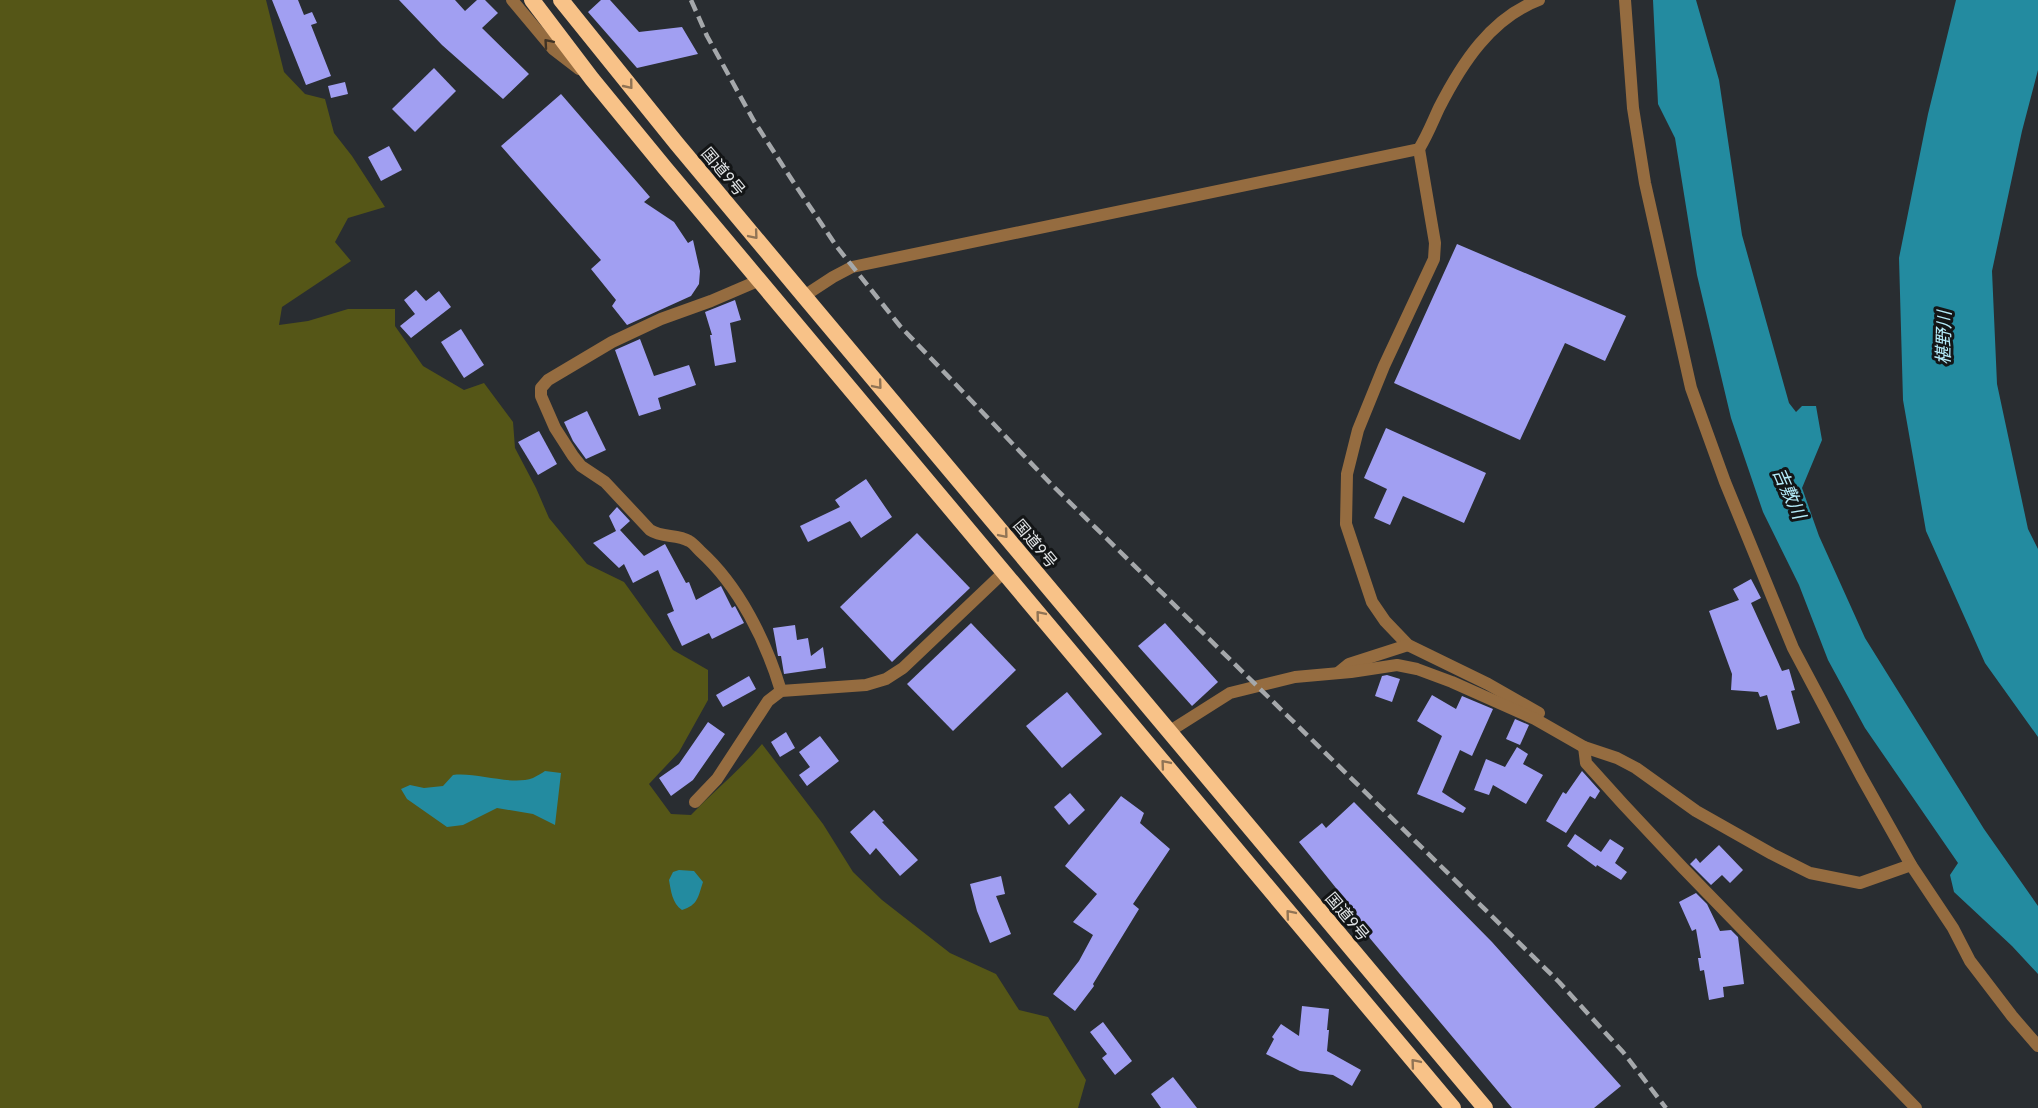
<svg xmlns="http://www.w3.org/2000/svg" width="2038" height="1108" font-family="Lato,'Noto Sans JP',sans-serif">
<style>
.green{fill:#555617}
.water{fill:#238ba0}
.building{fill:#a19ff2}
.lines{fill:none;stroke-linecap:round;stroke-linejoin:round}
.minor{stroke:#956c40;stroke-width:12}
.trunk{stroke:#f8c288;stroke-width:16}
.rail{stroke:#a5a8ab;stroke-width:4.5;stroke-dasharray:12 6;stroke-linecap:butt}
.oneway{stroke:#403325}
.oneway2{stroke:#917455}
.labels{text-anchor:middle;dominant-baseline:central;stroke-width:6;stroke-linejoin:round;paint-order:stroke}
.street-label{font-size:16px;fill:#e3e6e8;stroke:#131516}
.water-label{font-size:18px;font-style:italic;fill:#b4ebf9;stroke:#131516}
</style>
<rect width="100%" height="100%" fill="#292d31"/>
<path class="green" d="M0,0H266L284,72L305,94L325,99L334,133L352,156L385,207L348,218L335,242L351,261L282,307L279,325L308,321L348,309H395V326L423,366L464,390L484,383L513,422L515,448L536,488L549,518L587,564L624,582L673,650L708,670V700L679,752L649,784L671,814L691,815C714,791 740,770 762,744L823,824L853,872L882,900L950,953L996,974L1019,1010L1048,1017L1086,1080L1078,1108H0Z"/>
<g class="water">
<path d="M1653,0H1696L1719,80L1742,235L1789,403L1796,412L1802,406H1816L1822,440L1802,488L1819,536L1865,638L1984,829L2038,906V974L2012,946L1954,892L1950,875L1958,863L1865,728L1828,660L1799,585L1763,512L1731,418L1697,275L1675,138L1658,104Z"/>
<path d="M1956,0H2038V70L2022,131L1992,271L1997,384L2028,529L2038,549V737L1985,663L1926,531L1903,400L1899,258L1928,114Z"/>
<path d="M545,771L561,773L555,825L533,814L497,808L463,825L447,827L407,799L401,789L410,785L424,788L443,786L453,775C477,772 511,786 533,778C537,776 542,773 545,771Z"/>
<path d="M679,870L694,871L703,882C698,897 698,905 682,910C672,903 671,891 669,880L673,872Z"/>
</g>
<g class="building">
<path d="M272,0H298L304,15L312,12L317,23L311,25L331,76L306,85Z"/>
<path d="M399,0H455L465,11L477,0H485L498,13L482,28L529,74L503,99L442,45Z"/>
<path d="M601,0H610L639,32L682,27L698,54L637,68L588,12Z"/>
<path d="M434,68L456,91L415,132L392,109Z"/>
<path d="M345,82L348,94L331,98L328,86Z"/>
<path d="M561,94L650,197L644,202L674,222L688,243L693,240L700,271L699,284L691,296L627,325L612,306L616,300L591,269L601,260L501,146Z"/>
<path d="M389,146L402,170L381,181L368,157Z"/>
<path d="M1457,244L1626,316L1605,361L1565,343L1520,440L1394,383Z"/>
<path d="M416,290L426,301L439,291L451,307L411,338L400,326L415,314L404,300Z"/>
<path d="M735,300L741,320L730,323L736,362L715,366L710,335H712L705,312Z"/>
<path d="M461,329L484,365L464,378L441,342Z"/>
<path d="M640,339L654,376L689,365L696,385L658,398L661,409L639,416L615,350Z"/>
<path d="M587,411L606,450L586,459L573,441L564,422Z"/>
<path d="M1386,428L1486,473L1464,523L1403,496L1390,525L1374,518L1387,489L1364,478Z"/>
<path d="M539,431L557,464L538,475L518,442Z"/>
<path d="M866,479L892,517L861,538L850,521L808,542L800,526L840,507L835,500Z"/>
<path d="M617,507L630,521L620,530L644,556L665,544L686,583L689,582L696,600L721,586L732,608L735,606L744,623L712,639L709,633L682,646L667,614L674,611L658,570L633,583L624,564L619,568L593,543L616,531L609,516Z"/>
<path d="M917,533L970,588L892,662L840,607Z"/>
<path d="M1751,579L1761,598L1751,603L1782,671L1789,669L1795,690L1791,691L1800,723L1777,730L1767,695L1760,697L1758,692L1731,690L1732,674L1709,611L1739,600L1733,589Z"/>
<path d="M971,623L1016,670L953,731L907,684Z"/>
<path d="M1165,623L1218,682L1192,706L1138,646Z"/>
<path d="M795,625L797,640L808,638L811,656L823,647L826,668L784,674L781,656H778L773,628Z"/>
<path d="M1387,675L1400,679L1392,702L1375,696L1382,676Z"/>
<path d="M749,676L756,689L723,707L716,695Z"/>
<path d="M1067,692L1102,734L1062,768L1026,726Z"/>
<path d="M1432,695L1456,709L1462,696L1493,709L1472,756L1460,750L1442,792L1466,808L1463,813L1417,794L1442,736L1417,721Z"/>
<path d="M1515,719L1529,725L1520,745L1506,739Z"/>
<path d="M708,722L725,734L693,780L671,796L659,778L679,764Z"/>
<path d="M786,732L795,748L780,757L771,742Z"/>
<path d="M820,736L839,761L807,786L799,775L810,767L799,752Z"/>
<path d="M1517,747L1528,754L1523,764L1543,775L1526,804L1493,785L1489,795L1474,790L1486,759L1505,767Z"/>
<path d="M1582,771L1600,791L1595,799L1590,796L1566,833L1546,821L1563,792L1566,794Z"/>
<path d="M1070,793L1085,810L1069,825L1054,807Z"/>
<path d="M1121,796L1144,813L1140,823L1170,849L1133,904L1139,909L1093,984L1094,986L1075,1011L1053,994L1079,961L1093,935L1073,922L1097,894L1065,866Z"/>
<path d="M1354,802L1492,942L1621,1086L1594,1108H1512L1332,893L1336,888L1299,842L1322,823L1326,828Z"/>
<path d="M874,810L884,821L882,822L918,860L900,876L876,848L870,855L850,832Z"/>
<path d="M1575,834L1601,852L1610,839L1624,848L1615,863L1627,872L1621,880L1597,865L1596,867L1567,846Z"/>
<path d="M1719,845L1743,870L1730,883L1722,875L1711,885L1690,864L1696,858L1700,863Z"/>
<path d="M1001,876L1005,894L996,896L1011,934L990,943L977,911L970,884Z"/>
<path d="M1696,893L1707,904L1720,931L1731,930L1738,937L1744,984L1723,987L1724,997L1709,1000L1704,970L1700,971L1698,958H1701L1696,929L1692,931L1679,902Z"/>
<path d="M1302,1006L1329,1009L1327,1030H1329L1327,1051L1361,1070L1352,1086L1333,1075L1300,1071L1266,1054L1274,1039L1272,1037L1281,1024L1299,1036Z"/>
<path d="M1103,1022L1132,1061L1115,1075L1102,1058L1107,1054L1090,1032Z"/>
<path d="M1173,1077L1197,1108H1161L1151,1094Z"/>
</g>
<g class="lines">
<g class="minor">
<path d="M512,0L553,49L579,69"/>
<path d="M1625,0L1633,108L1645,183L1691,388L1725,482L1793,648L1861,776L1911,865L1953,928L1970,961L2012,1016L2038,1046"/>
<path d="M1419,149L1435,243L1434,259L1384,366L1358,430L1347,474L1346,524L1372,602L1385,621L1408,645L1488,684L1539,713"/>
<path d="M760,280L711,301L661,319L612,342L548,380L541,388V396L555,428L573,456L581,466L605,482L650,530C662,538 677,534 689,541C693,543 697,548 700,551C739,586 766,641 781,691"/>
<path d="M804,296L833,277L852,267L1419,149C1428,134 1432,123 1439,108C1462,63 1491,18 1539,0"/>
<path d="M1338,673L1349,664L1408,645"/>
<path d="M1170,731L1230,693L1295,677L1351,672L1397,665L1417,669L1452,682L1535,719L1584,747L1617,758L1636,768L1696,811L1772,854L1810,873L1860,883L1911,865"/>
<path d="M1584,747L1586,763L1623,804L1683,868L1916,1108"/>
<path d="M695,802L717,779L768,701L781,691L866,685L886,679L903,668L1004,572"/>
</g>
<g class="trunk">
<path d="M532,0L592,79L665,168L1453,1108"/>
<path d="M561,0L677,144L804,296L1485,1108"/>
</g>
<path class="rail" d="M691,0L707,36L754,121L794,183L837,247L900,326L1051,484L1559,982L1623,1052L1666,1108"/>
</g>
<defs><path id="oneway-chevron" d="M-2-3.5L2.5 0L-2 3.5" fill="none" stroke-width="1.6" stroke-linecap="round" stroke-linejoin="round" transform="scale(1.5)"/></defs>
<use class="oneway" href="#oneway-chevron" transform="translate(548 43) rotate(-131)"/>
<g class="oneway2">
<use href="#oneway-chevron" transform="translate(629 85) rotate(51)"/>
<use href="#oneway-chevron" transform="translate(754 235) rotate(50)"/>
<use href="#oneway-chevron" transform="translate(878 385) rotate(50)"/>
<use href="#oneway-chevron" transform="translate(1004 534) rotate(50)"/>
<use href="#oneway-chevron" transform="translate(1040 615) rotate(-130)"/>
<use href="#oneway-chevron" transform="translate(1165 764) rotate(-130)"/>
<use href="#oneway-chevron" transform="translate(1290 914) rotate(-130)"/>
<use href="#oneway-chevron" transform="translate(1415 1063) rotate(-130)"/>
</g>
<g class="labels">
<g class="street-label">
<text transform="translate(724 171) rotate(50)">国道9号</text>
<text transform="translate(1036 543) rotate(50)">国道9号</text>
<text transform="translate(1348 916) rotate(50)">国道9号</text>
</g>
<g class="water-label">
<text transform="translate(1943 338) rotate(-89)">椹野川</text>
<text transform="translate(1790 493) rotate(66)">吉敷川</text>
</g>
</g>
</svg>
